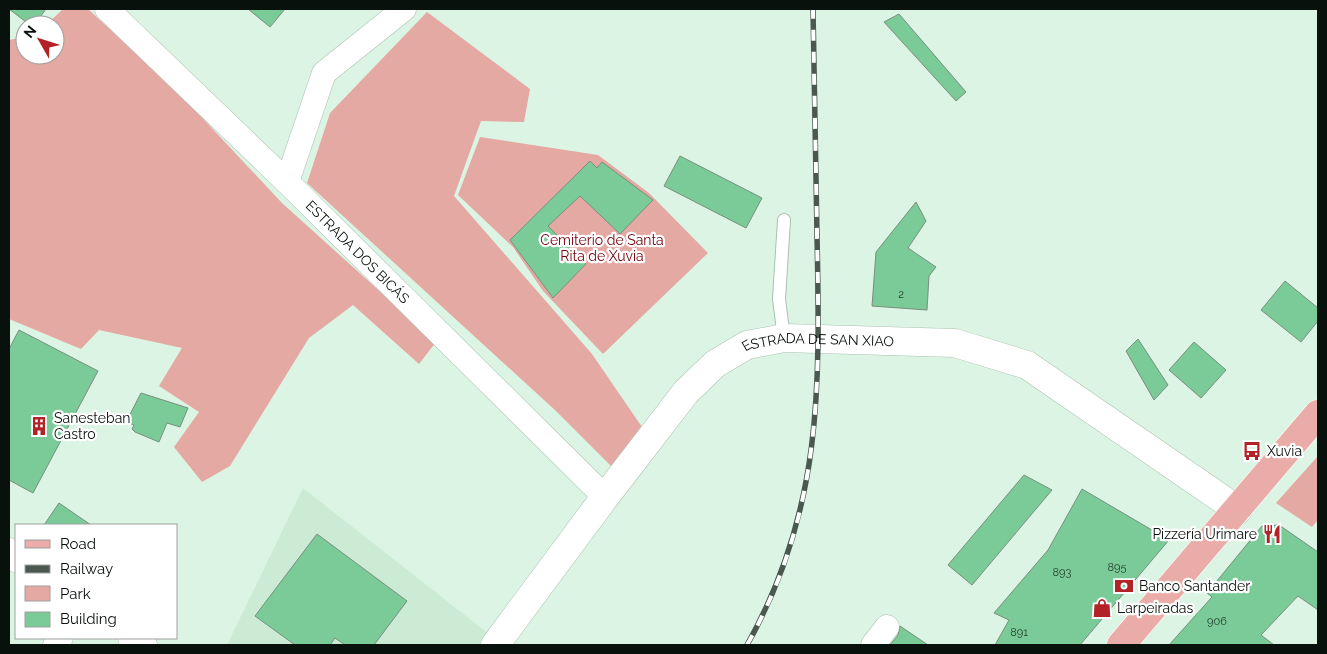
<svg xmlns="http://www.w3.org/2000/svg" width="1327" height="654" font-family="Raleway,sans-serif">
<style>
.built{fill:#ccebd5}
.green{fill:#e5a9a3}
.building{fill:#7acb97;stroke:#798f7f}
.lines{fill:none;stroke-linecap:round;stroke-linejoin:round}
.service-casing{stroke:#abc2b2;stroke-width:14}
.minor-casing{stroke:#abc2b2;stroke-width:25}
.tertiary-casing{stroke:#abc2b2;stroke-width:29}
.primary-casing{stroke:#fff;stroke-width:29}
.service{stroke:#fff;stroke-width:12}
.minor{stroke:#fff;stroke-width:24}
.tertiary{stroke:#fff;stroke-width:28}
.primary{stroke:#e9aca8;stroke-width:28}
.rail-casing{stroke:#4b584f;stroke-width:5.5}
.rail{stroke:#fff;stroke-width:4;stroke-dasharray:11;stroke-linecap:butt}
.labels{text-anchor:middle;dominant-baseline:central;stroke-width:4.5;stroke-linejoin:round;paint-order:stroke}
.number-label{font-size:11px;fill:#25402f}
.park-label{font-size:14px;fill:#72030d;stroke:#fff}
.street-label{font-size:14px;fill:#09110c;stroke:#fff}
.poi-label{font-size:14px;fill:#09110c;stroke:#fff;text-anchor:start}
</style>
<rect width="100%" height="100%" fill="#dcf4e3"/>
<path class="built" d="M303,488L489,634L480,645H227Z"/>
<g class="green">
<path d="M63,9H88L178,92L282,203L436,342L419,364L353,305L309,338L230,466L202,482L174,447L199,412L159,386L182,348L99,330L81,349L9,319V40L25,37V55H55V25H46Z"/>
<path d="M427,12L530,89L524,122L481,121L454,196L592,354L642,427L613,468L556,411L307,183L330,113Z"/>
<path d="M480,137L598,155L649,193L708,253L603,354L543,291L513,247L458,195Z"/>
<path d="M1318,456V520L1312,527L1276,503Z"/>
</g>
<g class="building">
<path d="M9,9H46L34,25H30Z"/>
<path d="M248,9H285L270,27Z"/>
<path d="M899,14L966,92L956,101L884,22Z"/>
<path d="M680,156L762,198L746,228L664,186Z"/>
<path d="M590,161L597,168L602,162L653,200L620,234L580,196L548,226L586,264L553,298L510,240Z"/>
<path d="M916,202L926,221L908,248L936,267L929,276L927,310L872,306L876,252Z"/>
<path d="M1285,281L1318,308V321L1301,342L1261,310Z"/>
<path d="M19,330L98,371L33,493L9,480V349Z"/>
<path d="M1138,339L1168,385L1154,400L1126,351Z"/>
<path d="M1194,342L1226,370L1201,398L1169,370Z"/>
<path d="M141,393L188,408L180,427L167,423L159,442L135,432L132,429L134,425L126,422Z"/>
<path d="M1024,475L1052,490L972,585L948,565Z"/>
<path d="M1082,489L1169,540L1080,645H995L1009,620L994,613L1048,550Z"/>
<path d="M59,503L91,525H44Z"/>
<path d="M1279,525L1318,552V610L1298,596L1261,635L1274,645H1169L1212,597L1207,593L1262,526Z"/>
<path d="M317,534L407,601L374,645H345L335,638L330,645H295L255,616Z"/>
<path d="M900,626L928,645H890L898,635Z"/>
</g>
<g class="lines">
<g class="service-casing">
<path id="service" d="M784,220L779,299L784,338"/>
</g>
<g class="minor-casing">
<g id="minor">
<path id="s1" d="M107,9L287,182L605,497"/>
<path d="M287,182L324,73L404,9"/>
<path d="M55,645L61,638"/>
<path d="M873,645L887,627"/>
</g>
</g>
<g class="tertiary-casing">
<g id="tertiary">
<path d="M9,552L16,558"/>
<path d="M132,638L143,645"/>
<path id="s2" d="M495,645L605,497L686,392L715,364L747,345L784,338L955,343L1027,365L1238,510"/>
</g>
</g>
<g class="primary-casing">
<path id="primary" d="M1121,645L1318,414"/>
</g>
<use href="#service" class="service"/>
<use href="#minor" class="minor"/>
<use href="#tertiary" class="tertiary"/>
<use href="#primary" class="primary"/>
<g class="rail-casing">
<path id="rail" d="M747,645C823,510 820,385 817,235C816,160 814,84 813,9"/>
</g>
<use href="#rail" class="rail"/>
</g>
<defs>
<g id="building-bare" transform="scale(1.5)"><path d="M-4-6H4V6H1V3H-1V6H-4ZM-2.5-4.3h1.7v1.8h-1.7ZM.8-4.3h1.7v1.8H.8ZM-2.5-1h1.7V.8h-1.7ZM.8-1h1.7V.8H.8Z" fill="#b32226" stroke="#fff" stroke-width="2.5" paint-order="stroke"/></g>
<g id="bus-bare" transform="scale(1.5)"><path d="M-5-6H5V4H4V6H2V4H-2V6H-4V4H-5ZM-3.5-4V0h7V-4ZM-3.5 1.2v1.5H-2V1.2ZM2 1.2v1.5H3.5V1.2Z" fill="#b32226" stroke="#fff" stroke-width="2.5" paint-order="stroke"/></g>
<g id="restaurant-bare" transform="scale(1.5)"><path d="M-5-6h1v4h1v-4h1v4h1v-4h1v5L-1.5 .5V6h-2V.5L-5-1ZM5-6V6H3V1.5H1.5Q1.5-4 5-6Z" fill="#b32226" stroke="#fff" stroke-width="2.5" paint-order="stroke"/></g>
<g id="bank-bare" transform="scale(1.5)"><path d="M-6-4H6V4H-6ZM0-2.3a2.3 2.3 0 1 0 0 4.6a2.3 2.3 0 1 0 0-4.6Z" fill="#b32226" stroke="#fff" stroke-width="2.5" paint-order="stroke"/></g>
<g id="shop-bare" transform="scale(1.5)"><path d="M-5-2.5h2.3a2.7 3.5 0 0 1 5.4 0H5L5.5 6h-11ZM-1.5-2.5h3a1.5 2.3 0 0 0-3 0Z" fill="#b32226" stroke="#fff" stroke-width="2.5" paint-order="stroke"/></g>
</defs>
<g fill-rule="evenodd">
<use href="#building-bare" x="39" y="426"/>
<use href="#bus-bare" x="1252" y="451"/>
<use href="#restaurant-bare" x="1272" y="534"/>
<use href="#bank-bare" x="1124" y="586"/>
<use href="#shop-bare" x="1102" y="608"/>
</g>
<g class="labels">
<g class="number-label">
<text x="901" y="294">2</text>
<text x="1117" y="567">895</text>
<text x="1062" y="572">893</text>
<text x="1217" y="621">906</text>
<text x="1019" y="632">891</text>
</g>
<g class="park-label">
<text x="602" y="240">Cemiterio de Santa<tspan x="602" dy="16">Rita de Xuvia</tspan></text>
</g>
<g class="street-label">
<text stroke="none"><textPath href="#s1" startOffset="349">ESTRADA DOS BICÁS</textPath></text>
<text stroke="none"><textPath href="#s2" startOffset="466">ESTRADA DE SAN XIAO</textPath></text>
</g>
<g class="poi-label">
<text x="54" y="418">Sanesteban<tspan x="54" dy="16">Castro</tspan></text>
<text x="1267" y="451">Xuvia</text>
<text x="1257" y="534" text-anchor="end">Pizzería Urimare</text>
<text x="1139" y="586">Banco Santander</text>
<text x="1117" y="608">Larpeiradas</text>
</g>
</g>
<rect width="1327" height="654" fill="none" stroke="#09110c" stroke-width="20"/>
<rect x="15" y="524" width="162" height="115" fill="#ffffff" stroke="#9da09e"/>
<rect x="25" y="540" width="25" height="8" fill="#e9aca8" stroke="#9da09e"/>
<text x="60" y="549" font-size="15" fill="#09110c">Road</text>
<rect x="25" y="565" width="25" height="8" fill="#4b584f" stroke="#9da09e"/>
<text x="60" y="574" font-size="15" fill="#09110c">Railway</text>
<rect x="25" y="586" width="25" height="15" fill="#e5a9a3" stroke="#9da09e"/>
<text x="60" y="599" font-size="15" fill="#09110c">Park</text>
<rect x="25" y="612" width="25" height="15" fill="#7acb97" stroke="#9da09e"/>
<text x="60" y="624" font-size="15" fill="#09110c">Building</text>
<g transform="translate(40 40) rotate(309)"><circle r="24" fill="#ffffff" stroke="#9da09e"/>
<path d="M0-4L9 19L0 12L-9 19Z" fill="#b32226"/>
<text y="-8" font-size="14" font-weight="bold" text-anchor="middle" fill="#09110c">N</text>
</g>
</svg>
